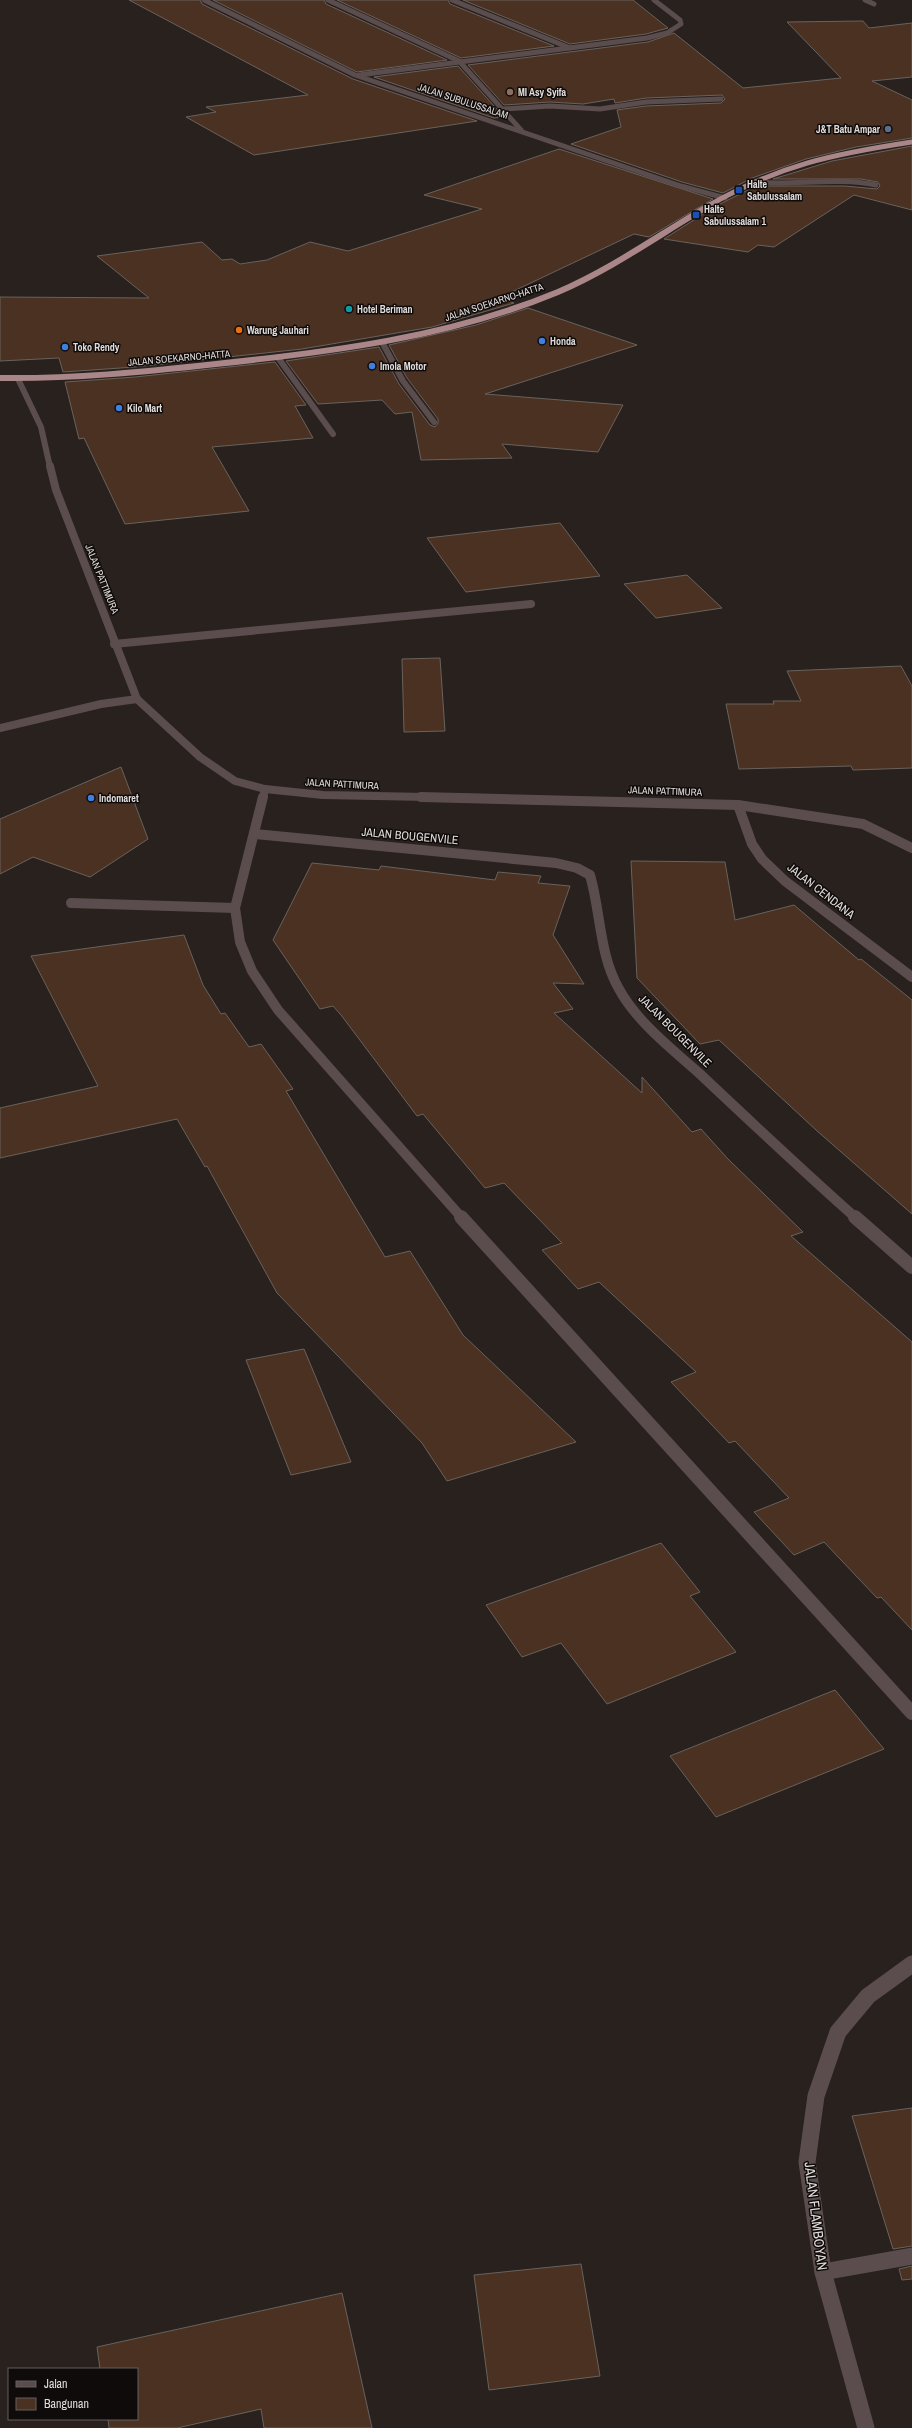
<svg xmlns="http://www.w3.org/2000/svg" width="912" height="2428" font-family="'Archivo Narrow',sans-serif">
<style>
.building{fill:#4a3122;stroke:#69625d}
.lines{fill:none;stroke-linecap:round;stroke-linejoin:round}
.minor-far5{stroke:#5b4d4d;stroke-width:5}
.minor-far4{stroke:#5b4d4d;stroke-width:6}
.minor-far3{stroke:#5b4d4d;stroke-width:8}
.minor-far2{stroke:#5b4d4d;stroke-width:10}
.minor-far1{stroke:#5b4d4d;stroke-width:14}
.minor{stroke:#5b4d4d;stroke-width:17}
.highway-far1{stroke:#aa8688;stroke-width:5}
.highway{stroke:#aa8688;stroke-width:6}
.education-dot{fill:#8d6e63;stroke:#0e0b0a;stroke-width:1.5}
.service-dot{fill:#5c6f8a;stroke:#0e0b0a;stroke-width:1.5}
.transit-dot{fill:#1a4fb4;stroke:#0e0b0a;stroke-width:1.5}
.culture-dot{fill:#0f9aa8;stroke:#0e0b0a;stroke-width:1.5}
.food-dot{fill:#e8710a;stroke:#0e0b0a;stroke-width:1.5}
.shop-dot{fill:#3f7fe0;stroke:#0e0b0a;stroke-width:1.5}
.labels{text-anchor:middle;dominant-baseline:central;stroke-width:3;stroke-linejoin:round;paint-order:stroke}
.far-poi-label{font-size:10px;font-weight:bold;fill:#e2dddb;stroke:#0e0b0a;text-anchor:start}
.far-street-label{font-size:10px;fill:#e2dddb;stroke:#0e0b0a}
.street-label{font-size:12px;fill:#e2dddb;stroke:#0e0b0a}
.near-street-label{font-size:14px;fill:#e2dddb;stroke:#0e0b0a}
</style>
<rect width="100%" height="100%" fill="#28211d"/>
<g class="building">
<path d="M129,0H200L202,4L353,79L477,121L254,155L186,117L216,112L206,107L308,95Z"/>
<path d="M213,0H324L326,4L447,60L357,72Z"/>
<path d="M337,0H448L450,4L554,46L461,58Z"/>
<path d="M463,0H633L668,28L646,34L570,44Z"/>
<path d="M863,21L869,28L912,23V77L872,81L912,100V138L856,147L806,159L752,178L723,193L682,182L571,144L621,127L617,110L646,106L721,103L725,99L722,95L646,98L615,103L614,99L583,104L550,102L504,105L468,65L648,42L674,33L743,88L841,78L787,22Z"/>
<path d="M458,66L504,117L494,118L374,77Z"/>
<path d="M912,146V210L854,195L774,247L758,245L748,252L664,239L714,207L756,186H845L877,189L880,186L878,182L861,179H773L832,161Z"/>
<path d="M559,149L713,199L649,237L634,234L499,298L514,303L432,327L302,349L135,367L63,372L59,358L0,361V297L149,298L97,256L202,242L222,260L232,259L240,264L267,260L310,242L348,251L482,209L424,195Z"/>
<path d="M528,308L637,345L485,394L623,405L598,452L502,444L512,458L421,460L412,412L395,414L382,400L318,404L286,361L379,347L399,384L430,425L435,427L438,423V419L407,378L389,345L476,325Z"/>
<path d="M275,362L306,405L295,406L313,438L212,447L249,511L125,524L84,438L79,439L65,382L135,377Z"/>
<path d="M560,523L600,576L466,592L427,538Z"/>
<path d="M687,575L722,608L656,618L624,584Z"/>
<path d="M440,658L445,731L404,732L402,659Z"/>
<path d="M901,666L912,686V768L853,770L851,766L739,769L726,704H774L773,701H801L787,671Z"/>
<path d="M121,767L148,839L90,877L33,857L0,874V819Z"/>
<path d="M631,861L725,862L735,920L794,905L859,960L861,959L912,1000V1214L816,1130L719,1040L700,1044L637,978Z"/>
<path d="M312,863L379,870L381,866L495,880L498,872L541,876L538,883L570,886L553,935L584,984L553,983L573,1009L554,1013L642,1093V1077L692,1132L701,1129L728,1159L803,1232L791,1236L912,1342V1630L881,1597L877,1598L824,1542L794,1555L754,1512L789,1498L735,1441L729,1443L671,1382L696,1372L599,1282L578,1289L542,1250L562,1243L504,1183L485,1188L423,1114L417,1116L341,1015L333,1006L320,1009L273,940Z"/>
<path d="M184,935L203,985L221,1014L225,1013L249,1047L261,1044L293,1089L286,1091L385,1257L410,1251L463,1335L576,1442L447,1481L422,1443L277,1293L207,1166L205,1167L177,1119L0,1158V1108L98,1086L31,956Z"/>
<path d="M304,1349L351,1462L291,1475L246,1360Z"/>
<path d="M661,1543L700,1592L690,1596L736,1652L607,1704L561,1643L522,1657L486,1605Z"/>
<path d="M835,1690L884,1749L716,1817L670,1756Z"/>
<path d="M912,2108V2246L893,2249L852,2116Z"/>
<path d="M581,2264L600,2376L489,2390L474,2275Z"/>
<path d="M912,2266V2279L902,2280L899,2269Z"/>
<path d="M342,2293L372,2428H264L261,2409L177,2428H109L108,2419H137V2369H100L97,2347Z"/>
</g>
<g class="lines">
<g class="minor-far5">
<path d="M204,0L355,75L681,186L725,198"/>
<path d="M328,0L459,61L521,130"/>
<path d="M452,0L570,48"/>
<path d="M865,0L874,4"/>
<path d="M359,75L647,38L667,33L681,24L680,20L654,0"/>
<path d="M504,109L550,106L600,109L646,102L721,99"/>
<path d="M753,182C794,186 835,177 876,185"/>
</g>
<g class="minor-far4">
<path d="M382,342L403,381L434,422"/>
<path d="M279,359L333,434"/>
<path d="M19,381L41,427L50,467"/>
</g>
<g class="minor-far3">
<path d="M50,466L56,490L137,699L200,757L235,781L265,789L323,795L479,798"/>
<path d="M114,644L531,604"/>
<path d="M0,728L101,704L137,699"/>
<path d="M263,798L265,789"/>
</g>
<g class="minor-far2">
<path d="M263,797L235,908L240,942L252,971L278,1010L462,1218"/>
<path d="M421,797L738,805L863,824L912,848"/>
<path d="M738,805L752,844L762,859L785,881L912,977"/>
<path d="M255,834L556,863L577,868L590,875C601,913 599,954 619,989C637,1022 672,1049 700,1074C752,1123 803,1171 856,1218"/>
<path d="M71,903L235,908"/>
</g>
<g class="minor-far1">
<path d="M461,1217L912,1713"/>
<path d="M855,1217L912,1267"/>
</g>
<g class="minor">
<path d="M823,2272L912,2256"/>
<path d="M866,2428L823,2272L807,2162L816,2096L838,2032L868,1996L912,1964"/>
</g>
<path class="highway-far1" d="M708,206C779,165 833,154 912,142"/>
<path class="highway" d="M0,378C72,379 144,372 216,364C331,352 450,337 558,292C612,269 660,234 710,205"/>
</g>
<circle class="education-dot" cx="510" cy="92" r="4"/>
<circle class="service-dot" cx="888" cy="129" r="4"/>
<g class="transit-dot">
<rect x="735" y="186" width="8" height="8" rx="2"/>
<rect x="692" y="211" width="8" height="8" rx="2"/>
</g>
<circle class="culture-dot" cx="349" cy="309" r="4"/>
<circle class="food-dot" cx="239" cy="330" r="4"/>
<g class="shop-dot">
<circle cx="542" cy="341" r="4"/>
<circle cx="65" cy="347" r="4"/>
<circle cx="372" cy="366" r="4"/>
<circle cx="119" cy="408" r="4"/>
<circle cx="91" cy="798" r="4"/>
</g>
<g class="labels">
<g class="far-poi-label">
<text x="518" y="92">MI Asy Syifa</text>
<text x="880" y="129" text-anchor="end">J&amp;T Batu Ampar</text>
<text x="747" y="184">Halte<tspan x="747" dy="12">Sabulussalam</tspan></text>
<text x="704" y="209">Halte<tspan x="704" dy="12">Sabulussalam 1</tspan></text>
<text x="357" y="309">Hotel Beriman</text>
<text x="247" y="330">Warung Jauhari</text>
<text x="550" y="341">Honda</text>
<text x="73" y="347">Toko Rendy</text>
<text x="380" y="366">Imola Motor</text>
<text x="127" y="408">Kilo Mart</text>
<text x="99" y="798">Indomaret</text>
</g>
<g class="far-street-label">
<text transform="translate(463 101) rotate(18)">JALAN SUBULUSSALAM</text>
<text transform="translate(494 302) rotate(-18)">JALAN SOEKARNO-HATTA</text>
<text transform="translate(179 358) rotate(-5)">JALAN SOEKARNO-HATTA</text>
<text transform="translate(102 579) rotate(68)">JALAN PATTIMURA</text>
<text transform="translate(342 784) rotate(3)">JALAN PATTIMURA</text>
<text transform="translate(665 791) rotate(2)">JALAN PATTIMURA</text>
</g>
<g class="street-label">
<text transform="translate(410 836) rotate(5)">JALAN BOUGENVILE</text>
<text transform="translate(821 891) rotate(38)">JALAN CENDANA</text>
<text transform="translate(675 1031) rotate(45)">JALAN BOUGENVILE</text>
</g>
<g class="near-street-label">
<text transform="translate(816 2216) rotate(83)">JALAN FLAMBOYAN</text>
</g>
</g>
<rect x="8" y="2368" width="130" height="52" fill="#0e0b0a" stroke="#635f5e"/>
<rect x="16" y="2381" width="20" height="6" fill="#5b4d4d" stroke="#635f5e"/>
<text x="44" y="2388" font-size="12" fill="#e2dddb">Jalan</text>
<rect x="16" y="2398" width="20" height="12" fill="#4a3122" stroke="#635f5e"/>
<text x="44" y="2408" font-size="12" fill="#e2dddb">Bangunan</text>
</svg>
